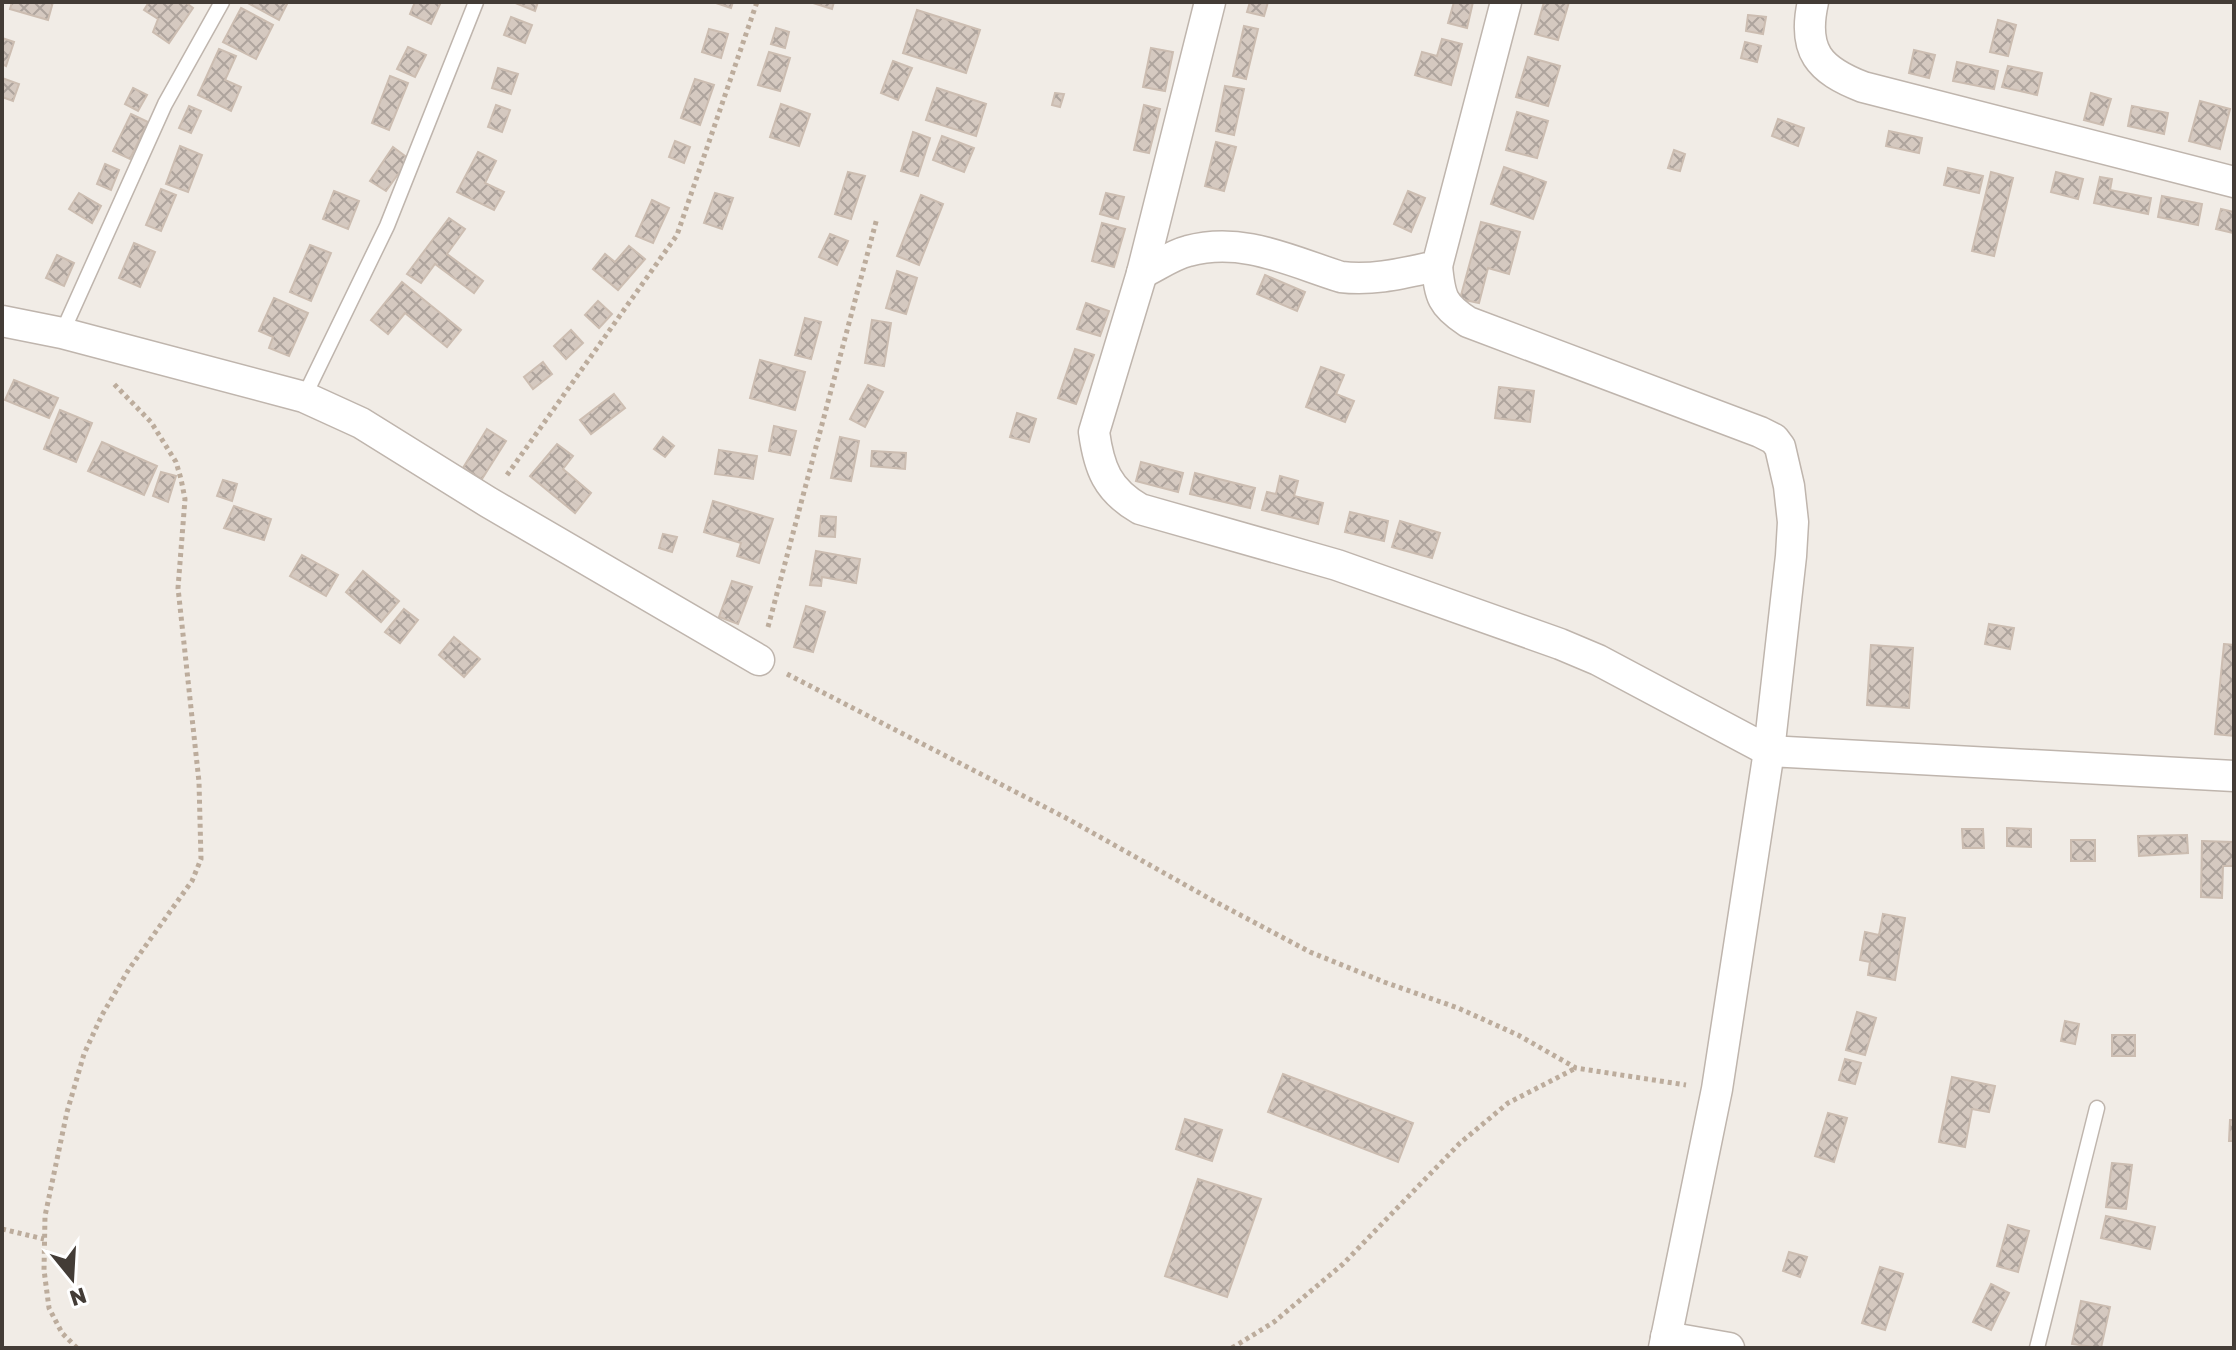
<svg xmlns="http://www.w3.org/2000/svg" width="2236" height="1350" font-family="Rubik,sans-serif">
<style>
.building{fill:url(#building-cross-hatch);stroke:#ccbdb1;stroke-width:2}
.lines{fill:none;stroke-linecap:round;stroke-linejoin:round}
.service-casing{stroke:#bfb5ad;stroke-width:17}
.minor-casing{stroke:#bfb5ad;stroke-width:33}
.path{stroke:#bcac9c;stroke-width:5;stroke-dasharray:4 4;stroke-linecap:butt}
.service{stroke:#fff;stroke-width:14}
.minor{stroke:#fff;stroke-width:30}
</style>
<defs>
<pattern id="building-cross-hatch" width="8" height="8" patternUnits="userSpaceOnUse" patternTransform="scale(2)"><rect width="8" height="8" fill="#d5c9c0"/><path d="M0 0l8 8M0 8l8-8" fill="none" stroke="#aea49d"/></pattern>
</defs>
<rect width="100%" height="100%" fill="#f1ece6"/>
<g class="building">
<path d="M12,2H53L48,20L10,9Z"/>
<path d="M149,2H185L193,8L169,43L153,32L158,19L144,10Z"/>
<path d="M246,2H288L279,20Z"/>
<path d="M415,2H441L431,24L410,14Z"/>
<path d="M513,2H538L535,11Z"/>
<path d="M713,2H733L731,8Z"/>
<path d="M810,2H834L832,9Z"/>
<path d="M1250,2H1268L1264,16L1247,12Z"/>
<path d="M1454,2H1473L1467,28L1448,23Z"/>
<path d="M1544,2H1569L1558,40L1535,34Z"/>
<path d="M241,8L273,25L256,59L223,42Z"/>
<path d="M917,10L980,30L966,73L903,53Z"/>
<path d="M1748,15L1766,17L1763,34L1746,31Z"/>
<path d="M511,17L532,25L525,43L504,35Z"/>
<path d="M1998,20L2016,25L2008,56L1990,52Z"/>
<path d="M1244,26L1258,29L1246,79L1233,76Z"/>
<path d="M776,28L789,32L785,48L771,44Z"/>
<path d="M709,29L728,34L721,58L702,52Z"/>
<path d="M2,38L14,42L6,66L2,64Z"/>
<path d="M1442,39L1462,44L1451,85L1415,75L1422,52L1437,56Z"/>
<path d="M1745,42L1761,46L1757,62L1741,58Z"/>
<path d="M408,47L426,55L415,77L397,69Z"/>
<path d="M1151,48L1173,52L1165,91L1143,87Z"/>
<path d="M219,49L236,56L225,80L241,87L231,111L198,95Z"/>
<path d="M1914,50L1935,55L1929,78L1909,73Z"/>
<path d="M769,52L790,58L780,91L758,85Z"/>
<path d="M1528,57L1560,66L1548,106L1516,97Z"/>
<path d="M893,61L912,68L898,100L881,93Z"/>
<path d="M1957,62L1998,71L1994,89L1953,81Z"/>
<path d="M2008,66L2042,73L2037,95L2002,87Z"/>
<path d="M498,68L518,74L511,94L492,88Z"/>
<path d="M390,76L408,83L389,130L372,123Z"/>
<path d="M2,78L19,84L13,101L2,97Z"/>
<path d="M695,79L714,85L700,125L681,118Z"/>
<path d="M1225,86L1244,89L1234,135L1216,131Z"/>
<path d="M133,88L147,95L138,111L125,104Z"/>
<path d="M937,88L986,104L976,136L926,120Z"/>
<path d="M1055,93L1064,94L1060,107L1052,105Z"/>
<path d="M2091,93L2111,99L2103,125L2084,120Z"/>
<path d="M2200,101L2230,109L2220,149L2189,141Z"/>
<path d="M781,104L810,114L799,146L770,137Z"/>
<path d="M496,105L510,110L502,132L488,127Z"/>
<path d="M1144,105L1160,109L1149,153L1134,150Z"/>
<path d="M189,106L201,111L191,133L179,128Z"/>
<path d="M2132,106L2168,113L2164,134L2128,126Z"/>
<path d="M1517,112L1548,121L1537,158L1506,150Z"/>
<path d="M131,114L148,122L130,159L113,151Z"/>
<path d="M1778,119L1804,128L1798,146L1772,136Z"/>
<path d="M1889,131L1922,138L1919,153L1886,146Z"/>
<path d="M913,132L930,138L918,176L901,171Z"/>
<path d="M942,136L974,148L964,172L933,160Z"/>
<path d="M675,141L690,147L684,163L669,157Z"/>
<path d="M1216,142L1236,147L1224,191L1205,186Z"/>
<path d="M180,146L202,155L188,192L166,184Z"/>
<path d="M393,147L409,159L386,191L370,181Z"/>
<path d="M1674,150L1685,154L1680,171L1668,168Z"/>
<path d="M478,152L496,161L485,183L504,192L494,210L457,192Z"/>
<path d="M105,164L119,170L111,190L97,184Z"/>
<path d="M1504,167L1546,182L1533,219L1491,204Z"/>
<path d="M1948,168L1983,176L1979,193L1944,185Z"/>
<path d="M848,172L865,176L851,219L835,214Z"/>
<path d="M1991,172L2013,178L1994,256L1972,251Z"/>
<path d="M2056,172L2083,179L2078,199L2051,192Z"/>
<path d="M2100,177L2112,179L2110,190L2151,198L2148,214L2094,203Z"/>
<path d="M161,189L176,195L161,231L146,225Z"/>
<path d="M334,191L359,201L348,229L323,219Z"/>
<path d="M1408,191L1425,198L1411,232L1394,224Z"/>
<path d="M79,193L101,206L92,223L69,209Z"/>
<path d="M715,193L733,198L722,229L704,223Z"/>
<path d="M1106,193L1124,197L1118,219L1100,214Z"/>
<path d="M921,195L943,204L919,265L897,256Z"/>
<path d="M2162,196L2202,204L2198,225L2158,217Z"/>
<path d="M652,200L669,208L653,243L636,236Z"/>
<path d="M2221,209L2234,212L2233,233L2216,229Z"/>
<path d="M449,218L465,229L447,254L483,281L474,293L435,264L421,283L407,274Z"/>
<path d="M1481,222L1520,232L1509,274L1488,268L1479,303L1460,299Z"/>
<path d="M1102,223L1125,229L1114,267L1092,261Z"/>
<path d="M830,234L848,241L837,265L819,257Z"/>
<path d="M134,243L155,252L140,287L119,278Z"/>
<path d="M310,245L331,253L311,301L290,292Z"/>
<path d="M629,246L645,259L618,290L593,269L605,254L615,262Z"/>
<path d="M57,255L74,263L64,286L46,278Z"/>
<path d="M897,271L917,278L906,314L886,308Z"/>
<path d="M1265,275L1305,292L1297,311L1257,294Z"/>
<path d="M402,282L461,330L447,347L405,313L388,334L371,320Z"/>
<path d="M274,298L308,313L289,356L269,348L273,337L259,331Z"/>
<path d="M598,301L612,314L599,328L585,315Z"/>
<path d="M1086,303L1109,311L1100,336L1077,329Z"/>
<path d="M805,318L821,322L811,359L795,355Z"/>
<path d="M872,320L891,323L884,366L865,363Z"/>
<path d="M571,330L583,343L566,359L554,346Z"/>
<path d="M1075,349L1094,355L1076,404L1058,398Z"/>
<path d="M760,360L805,372L795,410L750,398Z"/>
<path d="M543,362L552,374L533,389L524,377Z"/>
<path d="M1321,367L1344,375L1336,394L1354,401L1345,422L1306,407Z"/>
<path d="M14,380L58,398L49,418L5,400Z"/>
<path d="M868,385L883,392L865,427L850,419Z"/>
<path d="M1499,387L1534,391L1530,422L1495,418Z"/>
<path d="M614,394L625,408L591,434L580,420Z"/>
<path d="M60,410L92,423L76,462L44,449Z"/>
<path d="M1017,413L1036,419L1029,442L1010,437Z"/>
<path d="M774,426L796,431L790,455L769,451Z"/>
<path d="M487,429L506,441L482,479L463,468Z"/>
<path d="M663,437L674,446L665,457L654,449Z"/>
<path d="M840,437L859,441L851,481L831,478Z"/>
<path d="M102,442L157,466L144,495L88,471Z"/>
<path d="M557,444L573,456L563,469L591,493L575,513L530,476Z"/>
<path d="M719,450L757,456L753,479L715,474Z"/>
<path d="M872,451L906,453L905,469L871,466Z"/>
<path d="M1141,462L1183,473L1178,492L1136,481Z"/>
<path d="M161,472L176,476L168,502L153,496Z"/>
<path d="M1195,473L1255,488L1250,508L1190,494Z"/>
<path d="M1280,476L1298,481L1294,496L1323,503L1318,524L1262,510L1267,492L1276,494Z"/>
<path d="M223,480L237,484L232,501L217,496Z"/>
<path d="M713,501L773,519L759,563L737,556L741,543L704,532Z"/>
<path d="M234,506L271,519L264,540L224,528Z"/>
<path d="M1350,512L1388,521L1384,541L1345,532Z"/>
<path d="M821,516L836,517L835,537L819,536Z"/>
<path d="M1400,521L1440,533L1432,558L1392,547Z"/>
<path d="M663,534L677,537L672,552L659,548Z"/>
<path d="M816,551L860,559L856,583L822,577L821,586L810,585Z"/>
<path d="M302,555L338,575L326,596L290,576Z"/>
<path d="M363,571L399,601L381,622L346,592Z"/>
<path d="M732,581L752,587L738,624L719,617Z"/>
<path d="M806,606L825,612L813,652L794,647Z"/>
<path d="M404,609L418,620L400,643L385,632Z"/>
<path d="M1989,624L2014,628L2010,649L1985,644Z"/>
<path d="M454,637L480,659L464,677L439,655Z"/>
<path d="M2224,644L2234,645V736L2215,734Z"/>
<path d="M1871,645L1913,648L1909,708L1867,705Z"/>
<path d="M2007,828L2031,829V847L2007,846Z"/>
<path d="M1962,829H1983L1984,848H1963Z"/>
<path d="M2187,835L2188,853L2139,856L2138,836Z"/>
<rect x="2071" y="840" width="24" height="21"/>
<path d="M2202,841L2234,842V866H2223L2222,898L2201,897Z"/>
<path d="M1883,914L1905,918L1895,980L1868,975L1870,962L1860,960L1865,932L1879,935Z"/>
<path d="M1857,1012L1876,1018L1865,1055L1846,1050Z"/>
<path d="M2065,1021L2079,1024L2075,1044L2061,1041Z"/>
<rect x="2112" y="1035" width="23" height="21"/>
<path d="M1845,1059L1861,1063L1855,1084L1839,1080Z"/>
<path d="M1283,1074L1413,1123L1398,1162L1268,1112Z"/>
<path d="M1952,1077L1995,1086L1989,1112L1972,1109L1965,1147L1939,1142Z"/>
<path d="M1828,1113L1847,1118L1834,1162L1815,1156Z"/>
<path d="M1185,1119L1222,1130L1212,1161L1176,1149Z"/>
<path d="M2230,1120H2234V1141H2229Z"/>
<path d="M2112,1163L2132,1165L2126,1209L2106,1207Z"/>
<path d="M1198,1179L1261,1199L1227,1297L1165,1276Z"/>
<path d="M2106,1216L2155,1227L2150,1249L2101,1238Z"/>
<path d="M2008,1225L2029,1231L2018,1272L1997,1266Z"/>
<path d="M1789,1252L1807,1257L1800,1277L1783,1271Z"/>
<path d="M1880,1267L1903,1274L1885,1330L1862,1323Z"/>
<path d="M1991,1284L2009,1293L1991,1330L1973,1322Z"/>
<path d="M2081,1301L2110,1307L2101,1348L2072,1344Z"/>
</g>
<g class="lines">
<g class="service-casing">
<g id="service">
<path d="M62,333L165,104L222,2"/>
<path d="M304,397L387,226L476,2"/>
<path d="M2037,1348L2097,1108"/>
</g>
</g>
<g class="minor-casing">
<g id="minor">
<path d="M1210,2L1142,273L1094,432C1099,468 1107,490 1140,509L1337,565L1560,644L1598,660L1769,751L1791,556L1793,522L1789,486L1780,447L1774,439L1760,432L1468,322C1442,305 1440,297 1437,266"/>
<path d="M1813,2C1802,51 1819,70 1863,87L2234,182"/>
<path d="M1142,273C1157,266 1172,255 1188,251C1242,236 1290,261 1341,277C1374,281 1404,273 1437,266L1506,2"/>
<path d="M2,321L62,333L304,397L361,423L488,502L759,660"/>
<path d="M1666,1337L1729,1348"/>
<path d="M1664,1348L1717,1089L1769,751L2234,776"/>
</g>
</g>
<g class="path">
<path d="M507,475L677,235L757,2"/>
<path d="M768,627L877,218"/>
<path d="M787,674L1068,819L1212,900L1310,952L1384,982L1458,1008L1518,1035L1576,1068L1686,1085"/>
<path d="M2,1229L44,1239"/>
<path d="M77,1348L62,1333L49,1308L44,1270L45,1216L67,1112L84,1054L102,1015L129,969L192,881L201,859L199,782L178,588L185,499L181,479L176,462L151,422L114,384"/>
<path d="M1232,1348L1274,1322L1343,1264L1460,1143L1508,1103L1576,1068"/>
</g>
<use href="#service" class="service"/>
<use href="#minor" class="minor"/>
</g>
<rect width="2236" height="1350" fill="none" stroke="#433c36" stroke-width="8"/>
<g transform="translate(72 1278) rotate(162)" stroke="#ffffff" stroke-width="6" paint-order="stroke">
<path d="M0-6L14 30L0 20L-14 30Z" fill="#433c36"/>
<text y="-12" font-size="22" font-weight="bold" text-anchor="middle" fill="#433c36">N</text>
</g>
</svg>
